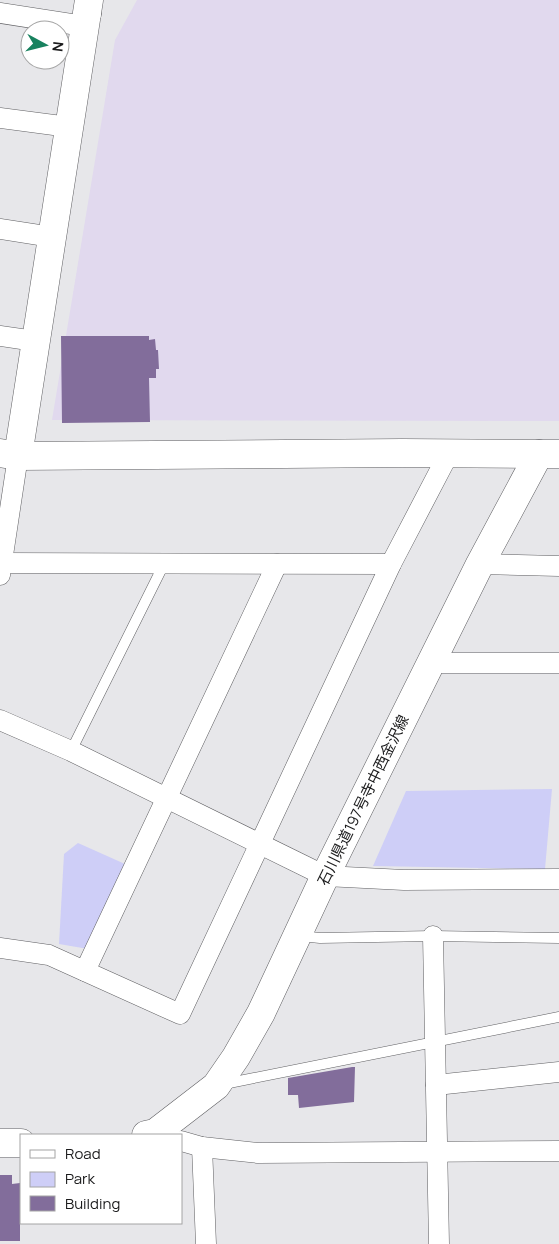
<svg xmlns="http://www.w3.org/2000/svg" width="559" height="1244" font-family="Manrope,'Noto Sans JP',sans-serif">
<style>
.industrial{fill:#e1d9ee}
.green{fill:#cecef7}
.building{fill:#826d9b}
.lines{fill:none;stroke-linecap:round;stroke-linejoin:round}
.lane-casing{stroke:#5f5f62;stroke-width:11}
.street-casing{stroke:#5f5f62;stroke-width:21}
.secondary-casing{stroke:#5f5f62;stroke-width:29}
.lane{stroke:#fff;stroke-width:10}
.street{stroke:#fff;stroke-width:20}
.secondary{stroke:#fff;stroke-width:28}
.labels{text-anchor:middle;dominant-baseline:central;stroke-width:5;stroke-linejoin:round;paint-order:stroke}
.street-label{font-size:15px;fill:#1b1b1c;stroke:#fff}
</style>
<rect width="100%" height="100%" fill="#e7e7ea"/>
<path class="industrial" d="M137,0H559V421L52,420L115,40Z"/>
<g class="green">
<path d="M552,789L545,869L373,866L406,791Z"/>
<path d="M78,843L125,864L100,951L59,944L64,854Z"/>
</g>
<g class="building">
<path d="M61,336H149V340L155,339L156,350H158L159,369H156V378H149L150,422L62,423Z"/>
<path d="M352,1067H355L354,1102L299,1108L298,1095H288V1078Z"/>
<path d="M0,1175H12V1184L20,1183V1241H0Z"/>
</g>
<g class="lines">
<g class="lane-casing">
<g id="lane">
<path d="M71,751L164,564"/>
<path d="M300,936L320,938L433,936L559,938"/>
<path d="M224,1084L559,1017"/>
</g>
</g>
<g class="street-casing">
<g id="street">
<path d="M0,13L84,26L91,14"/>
<path d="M0,118L69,127"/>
<path d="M0,229L52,237"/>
<path d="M0,336L35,341"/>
<path d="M0,563L391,564"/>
<path d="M480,564L559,566"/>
<path d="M0,575L18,456"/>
<path d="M431,663H559"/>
<path d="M0,720L71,751L325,876L404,880L559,879"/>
<path d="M433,936L439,1244"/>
<path d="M0,948L49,955L180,1014L391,564L449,453"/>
<path d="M85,971L277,564"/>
<path d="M436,1085L559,1072"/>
<path d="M181,1141L202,1147L258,1153L559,1151"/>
<path d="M202,1147L206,1244"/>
</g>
</g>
<g class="secondary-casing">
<g id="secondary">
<path d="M0,453L18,456L402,453L539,454"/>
<path d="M18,456L89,0"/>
<path d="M146,1135L155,1133L216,1086L236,1057L261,1013L325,876L480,564L539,454H559"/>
<path d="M0,1143H21"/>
</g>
</g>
<use href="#lane" class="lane"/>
<use href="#street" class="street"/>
<use href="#secondary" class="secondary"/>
</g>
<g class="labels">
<g class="street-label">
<text transform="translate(363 800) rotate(-64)">石川県道197号寺中西金沢線</text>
</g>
</g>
<rect x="20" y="1134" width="162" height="90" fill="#ffffff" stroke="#a4a4a4"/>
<rect x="30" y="1150" width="25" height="8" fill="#ffffff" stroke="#a4a4a4"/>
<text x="65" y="1159" font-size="15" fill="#1b1b1c">Road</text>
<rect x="30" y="1172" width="25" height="15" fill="#cecef7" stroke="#a4a4a4"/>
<text x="65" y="1184" font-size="15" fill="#1b1b1c">Park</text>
<rect x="30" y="1196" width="25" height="15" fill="#826d9b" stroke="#a4a4a4"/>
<text x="65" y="1209" font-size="15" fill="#1b1b1c">Building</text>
<g transform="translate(45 45) rotate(97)"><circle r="24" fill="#ffffff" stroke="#a4a4a4"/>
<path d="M0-4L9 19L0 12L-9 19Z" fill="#18825f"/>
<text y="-8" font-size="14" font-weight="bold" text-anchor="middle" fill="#1b1b1c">N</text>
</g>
</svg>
